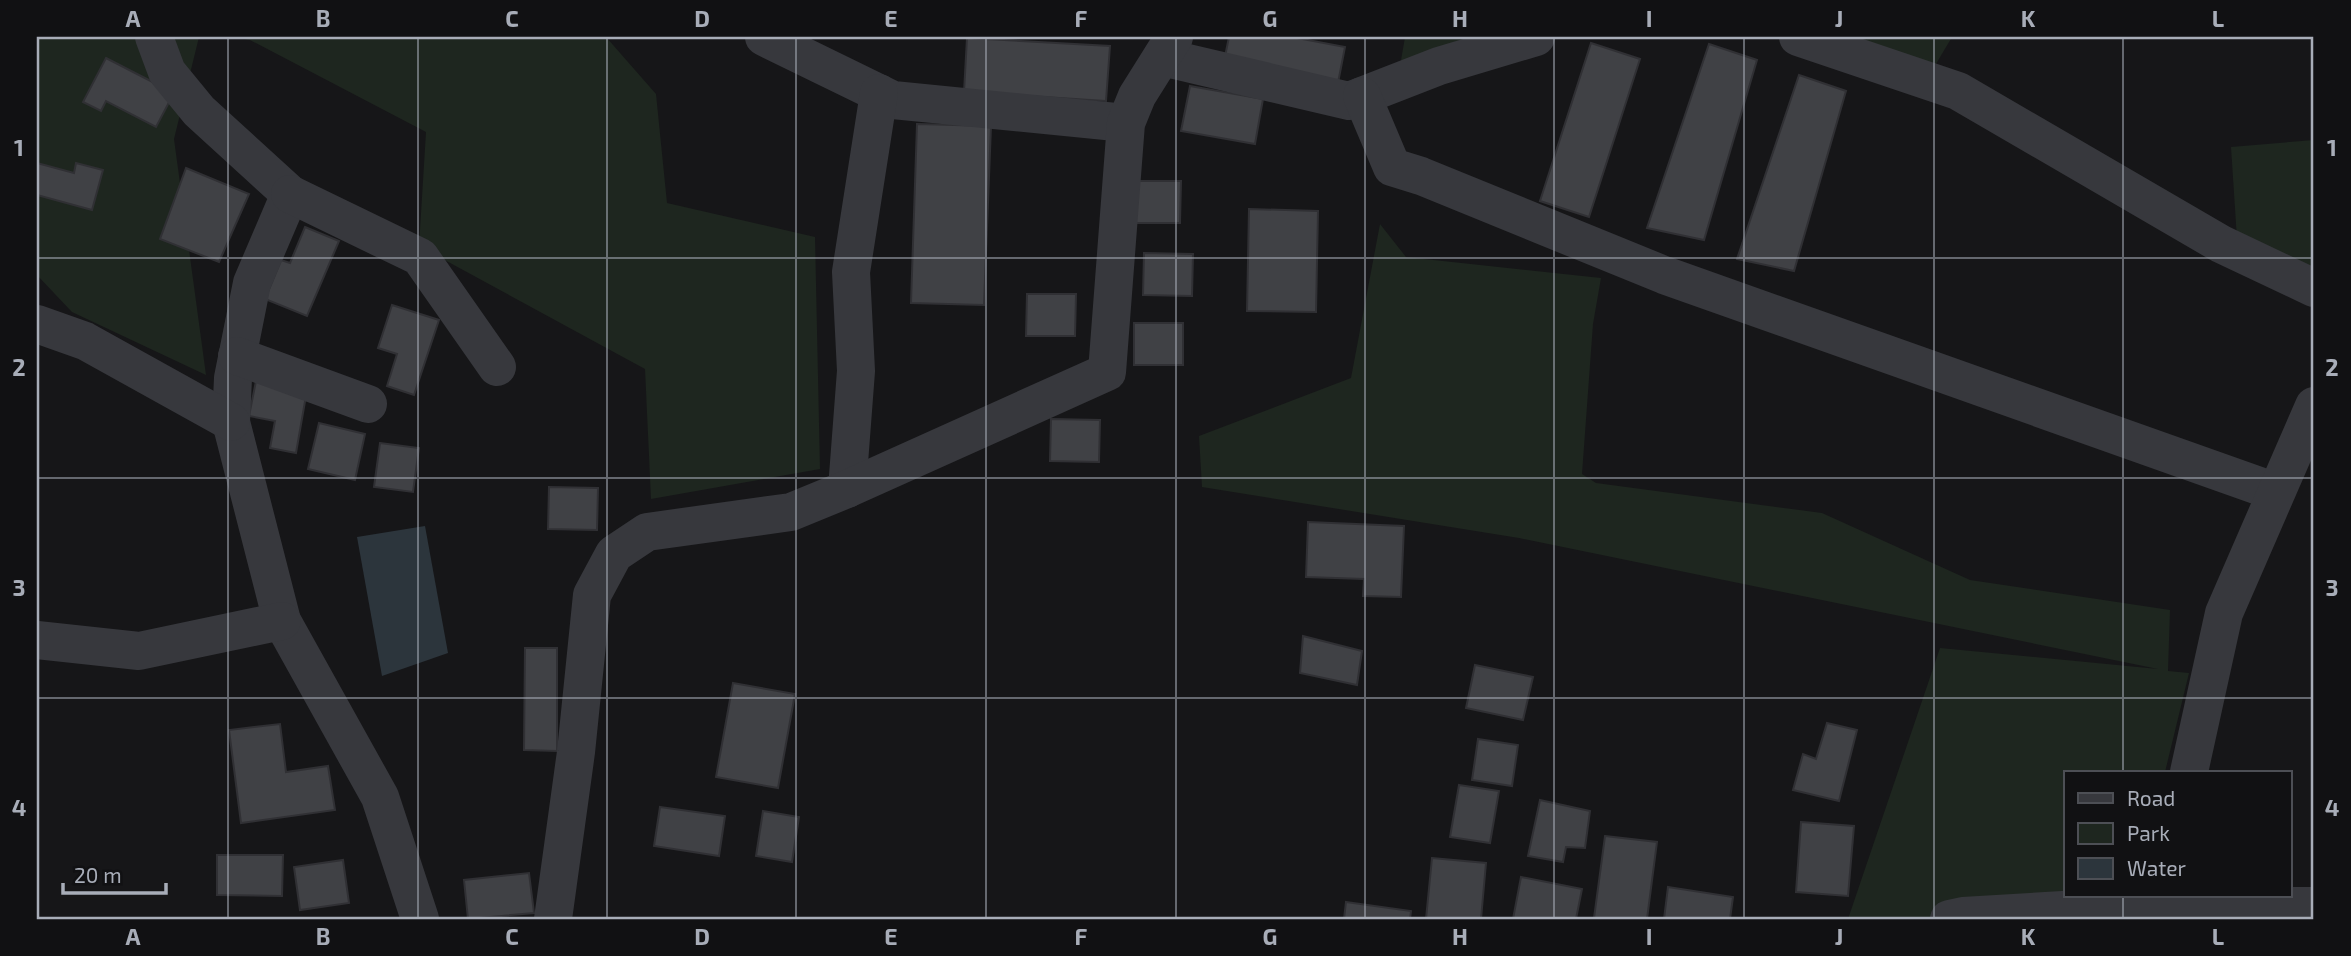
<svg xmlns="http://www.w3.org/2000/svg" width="2351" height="956" font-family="'Exo 2',sans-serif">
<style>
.green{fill:#1e261f}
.water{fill:#2c353c}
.building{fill:#404145;stroke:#303034;stroke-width:2}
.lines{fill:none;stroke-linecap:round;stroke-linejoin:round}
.minor{stroke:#37383d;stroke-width:38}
.grid{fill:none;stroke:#a8adb8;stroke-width:2;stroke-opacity:0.55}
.neatline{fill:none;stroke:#a8adb8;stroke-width:2.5}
.grid-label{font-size:23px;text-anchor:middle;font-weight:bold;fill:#a8adb8}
</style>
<rect width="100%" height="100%" fill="#161618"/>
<g class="green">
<path d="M37,37H199L174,139L206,375L72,312L37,275Z"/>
<path d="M232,37H606L656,94L667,203L815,237L820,469L651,499L645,369L419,246L426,132L250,40Z"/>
<path d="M1405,37H1485L1399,72Z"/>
<path d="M1808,37H1952L1930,74Z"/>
<path d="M2314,140V287L2237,239L2231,147Z"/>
<path d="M1380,224L1406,257L1601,278L1593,324L1582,474L1596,483L1822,513L1970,580L2170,610L2168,671L2189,673L2165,772H2066V895L2184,919H1848L1940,648L2158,669L1519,538L1202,487L1199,436L1351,378Z"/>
</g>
<path class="water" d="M425,526L448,653L382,676L357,537Z"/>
<g class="building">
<path d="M1229,37H1292L1345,47L1336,93L1222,71Z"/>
<path d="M967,38L1110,46L1106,101L964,92Z"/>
<path d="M1591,43L1640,59L1589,217L1540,201Z"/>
<path d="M1709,44L1757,60L1704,240L1647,228Z"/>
<path d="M106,58L174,93L156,127L106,101L101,111L83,102Z"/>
<path d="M1799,75L1846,91L1794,271L1737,259Z"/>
<path d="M1190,86L1263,99L1255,144L1181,131Z"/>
<path d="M917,124L991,126L984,305L911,303Z"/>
<path d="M37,163L74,173L76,163L103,170L92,210L37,195Z"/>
<path d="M186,168L249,194L219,262L160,239Z"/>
<path d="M1132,181H1181L1180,223H1131Z"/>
<path d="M1249,209L1318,211L1316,312L1247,311Z"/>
<path d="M305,227L339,241L307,316L265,299L281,260L290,263Z"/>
<path d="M1144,253L1193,254L1192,296L1143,295Z"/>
<path d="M1027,294H1076L1075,336H1026Z"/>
<path d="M392,305L439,320L414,395L387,386L397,354L378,348Z"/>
<rect x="1134" y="323" width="49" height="42"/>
<path d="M256,381L307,390L296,453L270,448L275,421L249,416Z"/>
<path d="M1051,419L1100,420L1099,462L1050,461Z"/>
<path d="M319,423L365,434L355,480L308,469Z"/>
<path d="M380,443L419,448L413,492L374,487Z"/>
<path d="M549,487L598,488L597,530L548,529Z"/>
<path d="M1308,522L1404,526L1401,597L1363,596L1364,579L1306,577Z"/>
<path d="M1303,636L1362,651L1357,685L1300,673Z"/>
<path d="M525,648H557V751L524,750Z"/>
<path d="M1475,665L1533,677L1523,720L1466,708Z"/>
<path d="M733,683L795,694L778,788L716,777Z"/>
<path d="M1827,723L1857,730L1839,801L1793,790L1803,754L1816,759Z"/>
<path d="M280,724L286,772L328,766L335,810L241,823L229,730Z"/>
<path d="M1478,739L1518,745L1512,786L1472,780Z"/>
<path d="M1459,785L1499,791L1490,843L1450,837Z"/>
<path d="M1540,800L1590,811L1585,848L1566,847L1563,862L1528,856Z"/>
<path d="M660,807L725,816L719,856L654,846Z"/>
<path d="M763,811L799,817L792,862L756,856Z"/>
<path d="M1801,822L1854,826L1848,896L1796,892Z"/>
<path d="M1605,836L1657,842L1647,919L1594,918Z"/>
<path d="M217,855H283L282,896L217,895Z"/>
<path d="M1432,858L1486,863L1481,919H1426Z"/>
<path d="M343,860L349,903L300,910L294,867Z"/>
<path d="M529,873L534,913L468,919L464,880Z"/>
<path d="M1521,877L1582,889L1576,919H1513Z"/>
<path d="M1668,887L1733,897L1730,919H1664Z"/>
<path d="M1346,902L1411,911L1410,919H1344Z"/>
</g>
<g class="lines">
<g class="minor">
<path d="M154,37L167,72L199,111L290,194L252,283L233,378L231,422L282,621L380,797L420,919"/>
<path d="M764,37L893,100L1126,123"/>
<path d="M1798,37L1958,91L2221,244L2314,288"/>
<path d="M1162,57L1349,101L1439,66L1536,37"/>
<path d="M1362,96L1392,167L1421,176L1664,275L2276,492"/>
<path d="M290,194L420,257L497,367"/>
<path d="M37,324L85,341L231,422"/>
<path d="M237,356L368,404"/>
<path d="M847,489L856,371L851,272L879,93"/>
<path d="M37,640L139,651L282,621"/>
<path d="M2189,772L2224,613L2314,406"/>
<path d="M553,919L576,752L592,595L614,554L647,532L791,512L847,489L1107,372L1126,123L1137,96L1174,37"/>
<path d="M1949,919L1963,916L2131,906H2314"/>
</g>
</g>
<path class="grid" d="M228,37V919M418,37V919M607,37V919M796,37V919M986,37V919M1176,37V919M1365,37V919M1554,37V919M1744,37V919M1934,37V919M2123,37V772M37,258H2314M37,478H2314M37,698H2314M2123,895V919"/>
<rect width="2351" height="956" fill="none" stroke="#111113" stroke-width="77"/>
<rect x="2064" y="771" width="228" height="126" fill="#111113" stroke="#4d4f55" stroke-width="2"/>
<rect x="2078" y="793" width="35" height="10" fill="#37383d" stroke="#4d4f55" stroke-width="2"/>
<text x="2127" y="806" font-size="21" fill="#a8adb8">Road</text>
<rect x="2078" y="823" width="35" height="21" fill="#1e261f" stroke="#4d4f55" stroke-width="2"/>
<text x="2127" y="841" font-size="21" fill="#a8adb8">Park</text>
<rect x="2078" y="858" width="35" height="21" fill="#2c353c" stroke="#4d4f55" stroke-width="2"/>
<text x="2127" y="876" font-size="21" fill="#a8adb8">Water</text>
<path d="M63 883v10h103v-10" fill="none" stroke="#a8adb8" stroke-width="3.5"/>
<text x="74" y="883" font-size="21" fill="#a8adb8" stroke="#111113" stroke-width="5" paint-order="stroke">20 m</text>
<rect x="38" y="38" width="2274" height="880" class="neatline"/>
<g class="grid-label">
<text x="133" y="27">A</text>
<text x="323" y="27">B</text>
<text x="512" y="27">C</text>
<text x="702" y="27">D</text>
<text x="891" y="27">E</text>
<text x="1081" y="27">F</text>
<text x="1270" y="27">G</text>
<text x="1460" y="27">H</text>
<text x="1649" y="27">I</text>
<text x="1839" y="27">J</text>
<text x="2028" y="27">K</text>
<text x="2218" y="27">L</text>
<text x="19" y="156">1</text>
<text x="2332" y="156">1</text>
<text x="19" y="376">2</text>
<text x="2332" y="376">2</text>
<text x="19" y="596">3</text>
<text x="2332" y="596">3</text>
<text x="19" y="816">4</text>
<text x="2332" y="816">4</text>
<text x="133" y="945">A</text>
<text x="323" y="945">B</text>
<text x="512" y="945">C</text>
<text x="702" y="945">D</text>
<text x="891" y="945">E</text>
<text x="1081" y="945">F</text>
<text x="1270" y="945">G</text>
<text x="1460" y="945">H</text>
<text x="1649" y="945">I</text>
<text x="1839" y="945">J</text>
<text x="2028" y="945">K</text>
<text x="2218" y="945">L</text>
</g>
</svg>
